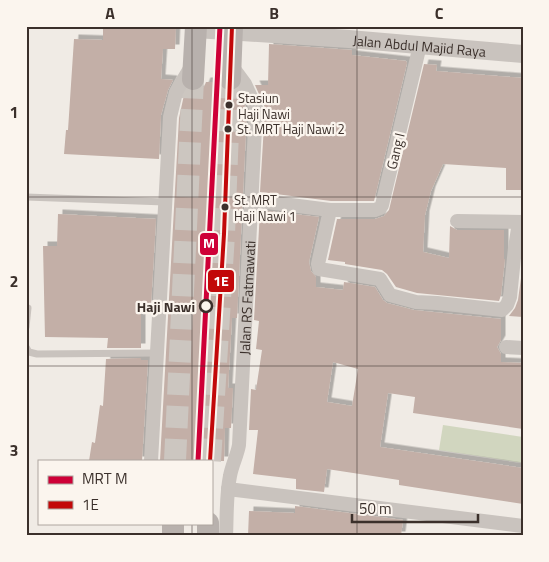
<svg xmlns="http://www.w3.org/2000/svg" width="549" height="562" font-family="'Titillium Web',sans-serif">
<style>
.green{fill:#d1d6bf}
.building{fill:#c3afa7;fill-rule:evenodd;filter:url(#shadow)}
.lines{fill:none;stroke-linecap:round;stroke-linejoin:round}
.primary-tunnel{stroke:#ccc6c0;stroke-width:22;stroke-dasharray:22 11;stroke-linecap:butt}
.service{stroke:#c9c3be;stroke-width:7}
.minor{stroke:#c9c3be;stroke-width:14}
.tertiary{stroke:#c9c3be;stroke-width:18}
.primary{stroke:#b8b1ad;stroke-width:22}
.bus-1-casing{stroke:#fbf5ee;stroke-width:8}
.bus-1{stroke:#c20809;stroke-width:4}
.metro-1-casing{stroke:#fbf5ee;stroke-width:9}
.metro-1{stroke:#ce0037;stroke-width:5}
.grid{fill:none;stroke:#3b302b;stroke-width:1;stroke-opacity:0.55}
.bus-dot{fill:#3b302b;stroke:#fbf5ee;stroke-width:2}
.stop-dot{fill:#fbf5ee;stroke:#3b302b;stroke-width:2.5}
.labels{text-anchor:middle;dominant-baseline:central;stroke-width:4.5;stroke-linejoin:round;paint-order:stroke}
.bus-label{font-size:13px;fill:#3b302b;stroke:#fbf5ee;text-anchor:start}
.street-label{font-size:14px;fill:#3b302b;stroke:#fbf5ee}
.stop-label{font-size:14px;font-weight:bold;fill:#3b302b;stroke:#fbf5ee;text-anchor:end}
.line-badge{stroke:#fbf5ee;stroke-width:2}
.badge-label{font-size:14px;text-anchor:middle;font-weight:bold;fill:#fff}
.neatline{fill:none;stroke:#3b302b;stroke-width:2}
.grid-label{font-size:16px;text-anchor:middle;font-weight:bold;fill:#3b302b}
</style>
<defs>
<filter id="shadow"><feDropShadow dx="4.5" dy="-4.5" stdDeviation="0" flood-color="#0004"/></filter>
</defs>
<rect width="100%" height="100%" fill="#f0ebe5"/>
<path class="green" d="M443,425L523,437V463L439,450Z"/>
<g class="building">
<path d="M103,26H176L175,49H163L161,79L173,80L168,90L161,115L159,159L64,154L66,130H68L74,39L103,40Z"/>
<path d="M269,44L352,50V55L406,61L407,63L374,201H331L260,192L265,108L255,85H268Z"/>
<path d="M424,64L437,65L436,71L523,78V190H506V168L443,164L431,191L425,215L423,252L449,258L450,226L457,230H504V259H505L501,295L499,301L417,293L396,287L387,274L382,270L345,264V262L328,260L337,219H375L384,216L389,210Z"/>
<path d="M206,82H218L223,90L229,92L238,89L247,110L237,318H232L228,388H233L231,428H225L224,461H160L179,118L184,95L187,90L193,92L198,91L204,87Z"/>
<path d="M260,210L319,217L309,262L311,271L316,277V287L343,290L344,282L375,287L383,300L387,303L414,310L501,319V340L497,347L501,354V362L523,363V429L413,413L415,397L388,393L380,447L523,468V504L399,485V480L327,469L324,492L296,489V479L253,474L258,430H249L251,389L256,390L262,350L256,349L259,321L254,320ZM333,362L358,369L352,406L327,402Z"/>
<path d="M58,214L156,219L151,305H141V348H107L108,338L45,337L43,246H57Z"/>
<path d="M521,278H523V317L509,316L515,308L518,300Z"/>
<path d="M141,358V360H148L142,461H89L92,442L95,443L100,405L103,406L106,359Z"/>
<path d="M295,506L403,520L401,536H248L249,511L295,513Z"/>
</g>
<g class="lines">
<g class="primary-tunnel">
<path d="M175,461L193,79"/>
<path d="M210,461L224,234L230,79"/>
</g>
<g class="service">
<path d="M26,197L165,202"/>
<path d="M26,327L28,308"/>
<path d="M26,347L29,352L37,354L157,353"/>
</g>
<g class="minor">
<path d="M251,200L330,210L318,264L319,269L380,279L390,295L416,302L437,303L502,310L507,305L510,297L515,248L519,222"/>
<path d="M330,210H375L380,208L382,205L420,45"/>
<path d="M457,221L523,222"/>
<path d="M506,347L523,348"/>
<path d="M151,461L170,117L176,92L192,65"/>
<path d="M228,489L523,526"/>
<path id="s1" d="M226,536C227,516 226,495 230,476C232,465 237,456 239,445L256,108L245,84L231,65"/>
</g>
<path class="tertiary" id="s2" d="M196,29L349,39L523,54"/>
<g class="primary">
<path d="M193,79L196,26"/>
<path d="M230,79L232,26"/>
<path d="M173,523V536"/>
<path d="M208,523V536"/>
</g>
<g class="bus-1-casing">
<path id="bus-1" d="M210,461L224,234L232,26"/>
</g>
<use href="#bus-1" class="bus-1"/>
<g class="metro-1-casing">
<path id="metro-1" d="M198,461L220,26"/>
</g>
<use href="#metro-1" class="metro-1"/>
</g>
<path class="grid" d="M192,26V461M357,26V536M26,197H523M26,366H523M192,523V536"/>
<g class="bus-dot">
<circle cx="229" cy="105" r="4.5"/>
<circle cx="228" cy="129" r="4.5"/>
<circle cx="225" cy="207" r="4.5"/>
</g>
<circle class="stop-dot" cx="206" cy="306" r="6"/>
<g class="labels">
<g class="bus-label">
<text x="238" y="98">Stasiun<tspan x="238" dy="16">Haji Nawi</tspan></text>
<text x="237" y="129">St. MRT Haji Nawi 2</text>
<text x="234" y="200">St. MRT<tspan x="234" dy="16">Haji Nawi 1</tspan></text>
</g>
<g class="street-label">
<text stroke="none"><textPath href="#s2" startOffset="224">Jalan Abdul Majid Raya</textPath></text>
<text transform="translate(395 151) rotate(-76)">Gang I</text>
<text stroke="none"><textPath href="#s1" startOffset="240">Jalan RS Fatmawati</textPath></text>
</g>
<g class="stop-label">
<text x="195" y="306">Haji Nawi</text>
</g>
</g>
<g class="line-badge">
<rect x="199" y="232" width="20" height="24" rx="5" fill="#ce0037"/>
<rect x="207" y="269" width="28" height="24" rx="5" fill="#c20809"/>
</g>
<g class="badge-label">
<text x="209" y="248">M</text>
<text x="221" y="286">1E</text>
</g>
<rect width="549" height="562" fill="none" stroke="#fbf5ee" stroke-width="55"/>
<rect x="38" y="460" width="175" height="65" fill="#fbf5ee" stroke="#aea6a0"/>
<rect x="48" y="476" width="25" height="8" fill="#ce0037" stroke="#aea6a0"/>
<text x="82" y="484" font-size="15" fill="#3b302b">MRT M</text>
<rect x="48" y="501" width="25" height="8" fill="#c20809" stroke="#aea6a0"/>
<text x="82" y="510" font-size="15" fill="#3b302b">1E</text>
<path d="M352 514v8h126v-8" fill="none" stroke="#3b302b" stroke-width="2.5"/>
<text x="359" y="514" font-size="15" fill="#3b302b" stroke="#fbf5ee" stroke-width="4" paint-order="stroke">50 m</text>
<rect x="28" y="28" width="494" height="506" class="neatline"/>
<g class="grid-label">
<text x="110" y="19">A</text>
<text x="274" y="19">B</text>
<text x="439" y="19">C</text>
<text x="14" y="118">1</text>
<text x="14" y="287">2</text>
<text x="14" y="456">3</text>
</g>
</svg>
